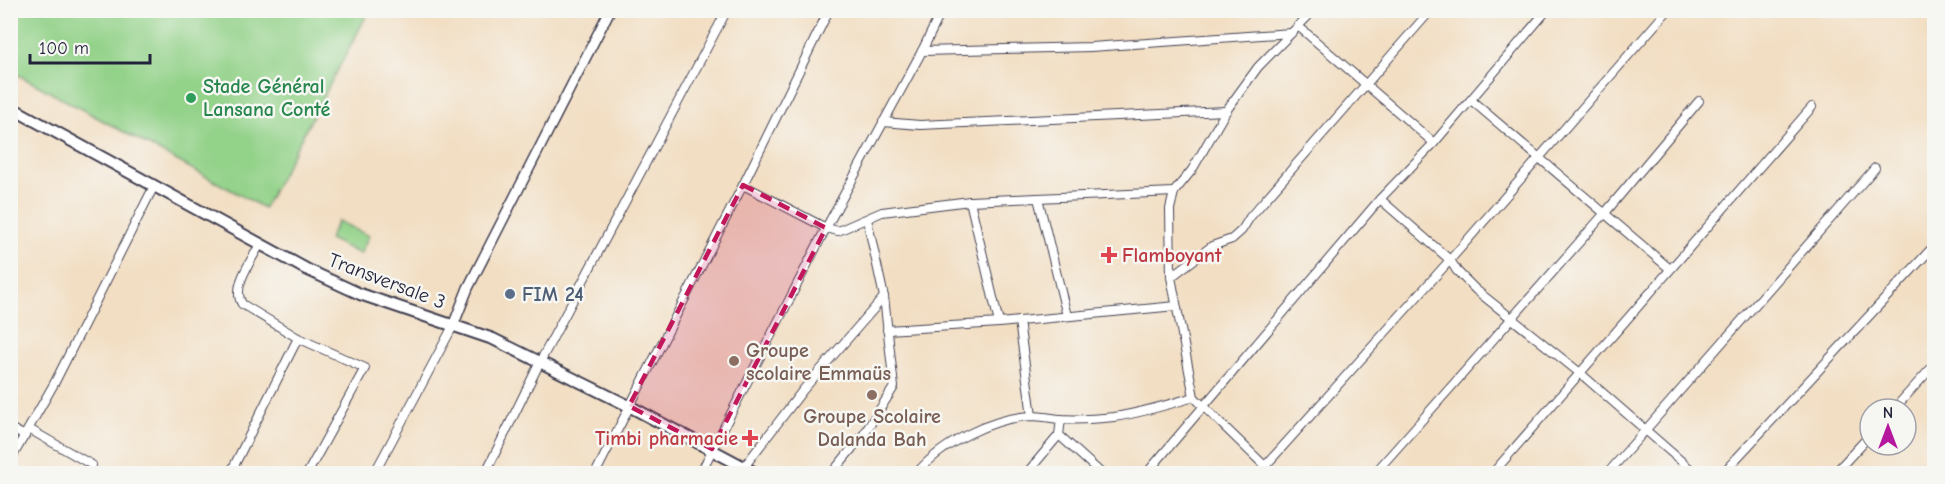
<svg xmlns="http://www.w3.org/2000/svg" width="1945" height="484" font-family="'Comic Neue',sans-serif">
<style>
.garden{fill:#93d289;stroke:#5a7a62;stroke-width:1.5}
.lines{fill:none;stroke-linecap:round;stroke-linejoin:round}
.minor-casing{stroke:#413e4f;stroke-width:10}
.tertiary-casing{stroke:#413e4f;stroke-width:12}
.secondary-casing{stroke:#413e4f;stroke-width:14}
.minor{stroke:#fff;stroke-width:8}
.tertiary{stroke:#fff;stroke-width:9}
.secondary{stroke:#fff;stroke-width:10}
.marked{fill:#c2185b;fill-opacity:0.2;stroke:#c2185b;stroke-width:4.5;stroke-dasharray:12 8;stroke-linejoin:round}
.leisure-dot{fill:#2e9e5b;stroke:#f6f6f2;stroke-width:2}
.health-dot{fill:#e0444e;stroke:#f6f6f2;stroke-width:2}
.service-dot{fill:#5c6f8a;stroke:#f6f6f2;stroke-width:2}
.education-dot{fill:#8d6e63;stroke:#f6f6f2;stroke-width:2}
.labels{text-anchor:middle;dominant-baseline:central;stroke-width:5;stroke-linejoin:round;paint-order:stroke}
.leisure-label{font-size:20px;font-weight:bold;fill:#27864d;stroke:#f6f6f2;text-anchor:start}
.health-label{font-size:20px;font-weight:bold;fill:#be3a42;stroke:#f6f6f2;text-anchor:start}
.street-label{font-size:20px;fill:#22223b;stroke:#f6f6f2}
.service-label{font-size:20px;font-weight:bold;fill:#4e5e75;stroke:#f6f6f2;text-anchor:start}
.education-label{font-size:20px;font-weight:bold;fill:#785e54;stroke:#f6f6f2;text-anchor:start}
</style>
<rect width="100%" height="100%" fill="#f6f6f2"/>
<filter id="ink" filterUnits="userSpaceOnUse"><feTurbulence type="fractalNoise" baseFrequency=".0167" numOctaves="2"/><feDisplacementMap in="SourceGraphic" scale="12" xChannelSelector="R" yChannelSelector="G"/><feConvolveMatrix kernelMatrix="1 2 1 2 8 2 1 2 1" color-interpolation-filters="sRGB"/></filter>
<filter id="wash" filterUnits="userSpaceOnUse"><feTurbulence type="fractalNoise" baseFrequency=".008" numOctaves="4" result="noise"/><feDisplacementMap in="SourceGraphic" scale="24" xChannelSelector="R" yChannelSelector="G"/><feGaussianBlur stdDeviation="1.35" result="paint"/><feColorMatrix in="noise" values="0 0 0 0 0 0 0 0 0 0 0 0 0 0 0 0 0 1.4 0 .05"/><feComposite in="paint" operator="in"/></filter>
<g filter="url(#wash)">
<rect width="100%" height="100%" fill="#f2dec2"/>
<g class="garden">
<path d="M10,11L11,10L369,11L264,208L11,71Z"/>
<path d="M338,221L369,236L360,254L329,239Z"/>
</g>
</g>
<g filter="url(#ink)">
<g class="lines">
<g class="minor-casing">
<g id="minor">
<path d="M1298,26L1434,143"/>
<path d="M922,51L1091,47L1291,33"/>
<path d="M1471,100L1670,269"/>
<path d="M883,122L920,125L1226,111"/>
<path d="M743,185L826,228L838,231L882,212L970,201L1174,192"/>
<path d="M1038,198L1067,316"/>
<path d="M1380,199L1450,260L1457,271L1476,290L1580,373L1696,474"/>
<path d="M970,201L999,323"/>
<path d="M260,244C252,260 231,287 242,304L298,338L365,368L307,474"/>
<path d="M1171,277L1212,246L1232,239L1242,230L1250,217L1431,10"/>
<path d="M1019,321L1032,416"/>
<path d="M887,330L999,323L1176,306"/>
<path d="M1894,409L1934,365"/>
<path d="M1061,419L1059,435L1102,474"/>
<path d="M10,428L25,436"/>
<path d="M29,429L92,465"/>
<path d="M10,461L55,382L154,186"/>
<path d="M744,467L803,390L884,297"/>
<path d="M230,474L298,338"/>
<path d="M374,474L453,326"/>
<path d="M485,474L540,362L727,10"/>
<path d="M595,474L743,185L829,10"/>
<path d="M700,474L826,228L922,51L942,10"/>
<path d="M831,474L864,434L894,387L884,297L867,219"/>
<path d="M916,474C942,443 991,418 1032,416C1041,416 1050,418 1059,419C1077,420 1096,419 1114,417C1141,413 1167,405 1194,397"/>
<path d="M1026,474L1059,435"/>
<path d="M1146,474L1380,199L1434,143L1547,10"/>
<path d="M1258,474L1450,260L1668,10"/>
<path d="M1273,474L1194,397L1171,277L1170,209L1174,192L1192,170L1226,111L1258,67L1314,10"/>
<path d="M1374,474L1605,213L1699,101"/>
<path d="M1492,474L1812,107"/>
<path d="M1607,474L1875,168"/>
<path d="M1722,474L1934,246"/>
<path d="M1834,474L1870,435"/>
</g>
</g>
<g class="tertiary-casing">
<path id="tertiary" d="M453,326L468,288L610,10"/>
</g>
<g class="secondary-casing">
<path id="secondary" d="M10,107L306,269L360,294L493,339L629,406L757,474"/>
</g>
<use href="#minor" class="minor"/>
<use href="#tertiary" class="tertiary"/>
<use href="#secondary" class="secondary"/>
</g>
</g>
<path class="marked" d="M743,185L826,228L712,449L629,406Z"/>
<circle class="leisure-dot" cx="191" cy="98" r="6"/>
<g class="health-dot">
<path d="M1106 246h6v6h6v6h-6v6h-6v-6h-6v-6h6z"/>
<path d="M747 429h6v6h6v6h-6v6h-6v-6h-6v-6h6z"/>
</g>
<circle class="service-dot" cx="510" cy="294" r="6"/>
<g class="education-dot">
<circle cx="734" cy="361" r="6"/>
<circle cx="872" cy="395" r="6"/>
</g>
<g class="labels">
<g class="leisure-label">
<text x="203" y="86">Stade Général<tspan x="203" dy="23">Lansana Conté</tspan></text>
</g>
<g class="health-label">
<text x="1122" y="255">Flamboyant</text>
<text x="738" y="438" text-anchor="end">Timbi pharmacie</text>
</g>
<g class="street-label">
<text transform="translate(387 281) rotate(21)">Transversale 3</text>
</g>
<g class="service-label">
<text x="522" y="294">FIM 24</text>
</g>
<g class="education-label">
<text x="746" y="350">Groupe<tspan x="746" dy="23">scolaire Emmaüs</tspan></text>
<text x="872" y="416" text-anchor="middle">Groupe Scolaire<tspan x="872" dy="23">Dalanda Bah</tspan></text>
</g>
</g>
<rect width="1945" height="484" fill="none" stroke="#f6f6f2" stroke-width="36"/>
<g transform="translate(1888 427)"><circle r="28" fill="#f6f6f2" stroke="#a1a1a9" stroke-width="1.5"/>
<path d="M0-4.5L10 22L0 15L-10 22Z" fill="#b5179e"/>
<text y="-9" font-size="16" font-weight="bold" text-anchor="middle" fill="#22223b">N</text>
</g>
<path d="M30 54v9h120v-9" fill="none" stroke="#22223b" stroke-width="3"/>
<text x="39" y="54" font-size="18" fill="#22223b" stroke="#f6f6f2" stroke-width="4.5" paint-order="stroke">100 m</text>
</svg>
